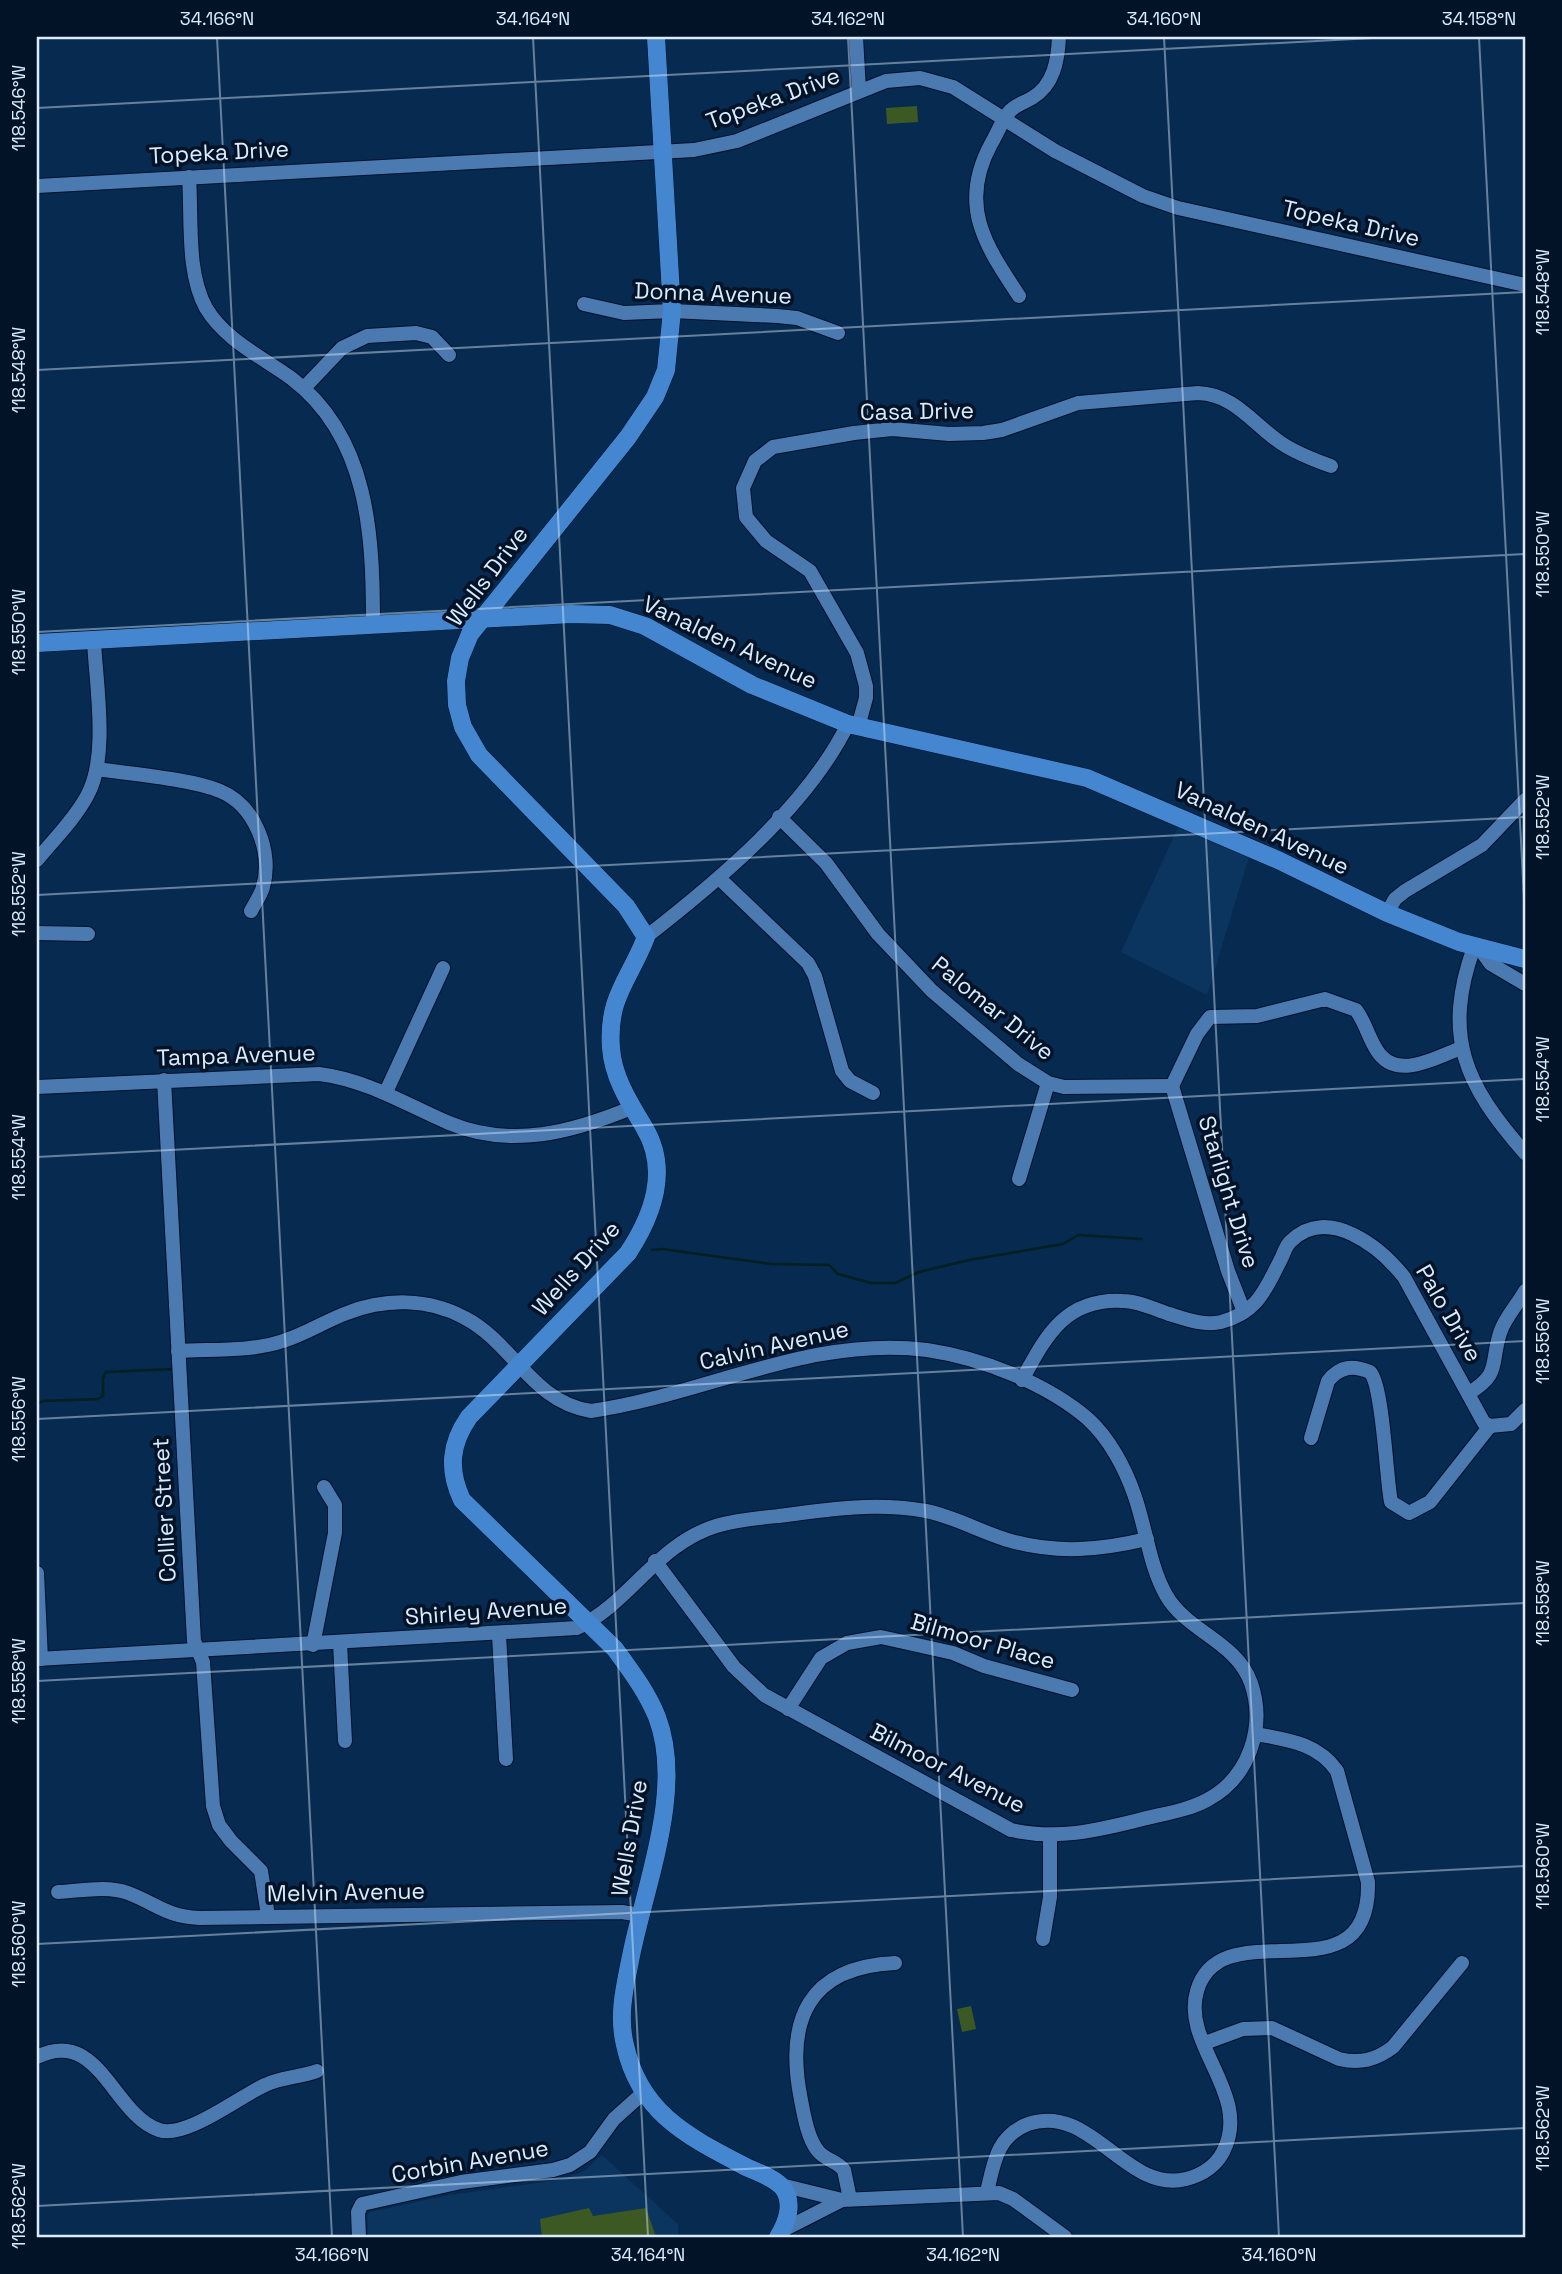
<svg xmlns="http://www.w3.org/2000/svg" width="1562" height="2274" font-family="'Space Grotesk',sans-serif">
<style>
.built{fill:#0b355f}
.green{fill:#3c5923}
.lines{fill:none;stroke-linecap:round;stroke-linejoin:round}
.stream{stroke:#00201f;stroke-width:2.5}
.minor-casing{stroke:#00122c;stroke-width:16}
.major-casing{stroke:#00122c;stroke-width:19}
.minor{stroke:#4b7ab1;stroke-width:14}
.major{stroke:#4487d0;stroke-width:18}
.ticks{fill:none;stroke:#dcebfd;stroke-width:2;stroke-opacity:0.45}
.labels{text-anchor:middle;dominant-baseline:central;stroke-width:7;stroke-linejoin:round;paint-order:stroke}
.street-label{font-size:23px;fill:#dcebfd;stroke:#021328}
.neatline{fill:none;stroke:#dcebfd;stroke-width:2.5}
.ticks-label{font-size:18px;text-anchor:middle;fill:#dcebfd}
</style>
<rect width="100%" height="100%" fill="#062a50"/>
<g class="built">
<path d="M1178,827L1249,857L1207,995L1121,952Z"/>
<path d="M602,2155L678,2224V2237H368L367,2217L370,2212L449,2195L559,2180L584,2171Z"/>
</g>
<g class="green">
<path d="M917,106L918,122L887,124L886,108Z"/>
<path d="M971,2006L976,2029L962,2032L957,2009Z"/>
<path d="M589,2208L593,2216L646,2208L656,2237H542L540,2219Z"/>
</g>
<g class="lines">
<g class="stream">
<path d="M652,1250L662,1249L771,1264L829,1265L838,1274L871,1283H895L919,1272L969,1260L1063,1244L1078,1235L1142,1239"/>
<path d="M37,1404L43,1401L98,1399L103,1396V1378L106,1372L175,1369"/>
</g>
<g class="minor-casing">
<g id="minor">
<path d="M856,37L859,90"/>
<path d="M189,177C192,218 186,272 206,308C225,340 262,357 291,378C369,437 373,535 373,625"/>
<path d="M37,186L694,150L737,141L886,81L920,78L953,87L1055,151L1143,196L1178,208L1525,285"/>
<path d="M1019,296C985,245 958,205 991,144C997,134 1002,120 1010,111C1016,105 1025,102 1032,98C1054,85 1058,60 1059,37"/>
<path d="M584,304L624,313L672,311L777,316L797,318L838,333"/>
<path d="M304,388L342,348L367,336L416,333L432,337L449,355"/>
<path d="M858,727L866,698V686L857,653L810,571L766,541L746,517L743,488L755,461L773,447L854,433L892,429L949,434L983,433L1002,430L1078,403L1198,393C1234,394 1253,424 1281,443C1296,453 1314,460 1331,466"/>
<path d="M97,769C130,774 192,779 220,791C255,805 273,852 263,887C261,895 255,903 251,911"/>
<path d="M779,817L826,863L878,934L932,991L1018,1064L1048,1083L1064,1087L1172,1086"/>
<path d="M37,860C54,839 74,820 87,796C109,757 96,685 94,641"/>
<path d="M719,878L808,963L815,976L842,1071L850,1081L873,1093"/>
<path d="M1387,913L1395,899L1405,891L1482,845L1525,800"/>
<path d="M37,933L88,934"/>
<path d="M646,937C718,881 807,807 848,724"/>
<path d="M1474,947C1442,1036 1465,1085 1525,1153"/>
<path d="M1480,949L1491,964L1525,984"/>
<path d="M164,1080L194,1641L203,1662L213,1806L219,1825L231,1841L261,1871L268,1916"/>
<path d="M1172,1086L1197,1034L1210,1017L1257,1016L1325,999L1356,1010C1365,1022 1368,1036 1376,1049C1395,1082 1435,1058 1461,1048"/>
<path d="M1172,1086L1228,1271L1244,1312"/>
<path d="M37,1087L319,1074C367,1080 405,1104 449,1123C511,1149 573,1132 631,1108"/>
<path d="M386,1092L443,968"/>
<path d="M1019,1179L1048,1083"/>
<path d="M178,1351C212,1349 251,1352 283,1341C306,1334 325,1321 347,1313C385,1298 429,1298 465,1318C513,1343 532,1402 591,1411C704,1395 811,1335 927,1350C981,1358 1046,1383 1088,1419C1109,1438 1125,1468 1134,1494C1146,1527 1149,1565 1166,1595C1187,1632 1236,1641 1251,1683C1266,1727 1249,1778 1207,1800C1187,1811 1161,1814 1139,1820C1095,1831 1057,1840 1011,1830L764,1695L734,1667L655,1561"/>
<path d="M1022,1380C1046,1336 1065,1298 1123,1301C1138,1301 1154,1309 1169,1314C1185,1319 1204,1326 1221,1322C1258,1312 1265,1290 1281,1259C1284,1253 1286,1245 1291,1241C1328,1205 1380,1247 1404,1277L1484,1423L1490,1426L1511,1424L1525,1410"/>
<path d="M1469,1393C1501,1373 1490,1365 1500,1333C1504,1319 1518,1304 1525,1291"/>
<path d="M1311,1438L1328,1381C1340,1366 1353,1365 1370,1372C1383,1385 1386,1477 1391,1502L1409,1513L1430,1502L1490,1426"/>
<path d="M37,1573L41,1659"/>
<path d="M499,1635L506,1759"/>
<path d="M340,1643L345,1741"/>
<path d="M313,1645L335,1533V1505L324,1487"/>
<path d="M37,1659L577,1628C630,1603 657,1544 716,1526C736,1520 758,1518 779,1516C829,1509 876,1502 926,1511C956,1517 982,1533 1011,1541C1057,1554 1101,1550 1147,1539"/>
<path d="M788,1709L821,1658L847,1643L881,1637L953,1653L984,1666L1072,1690"/>
<path d="M58,1892C80,1891 107,1885 128,1893C157,1904 165,1916 199,1918L622,1912L640,1915"/>
<path d="M1043,1939L1050,1897V1836"/>
<path d="M1205,2043L1243,2029L1272,2028L1339,2059C1360,2064 1376,2060 1393,2047L1462,1963"/>
<path d="M37,2057C99,2026 113,2115 159,2130C186,2139 240,2096 265,2085C281,2077 301,2077 317,2071"/>
<path d="M781,2185L842,2200L999,2193L1013,2199L1065,2237"/>
<path d="M987,2192C994,2162 997,2136 1028,2124C1091,2102 1126,2194 1186,2179C1202,2175 1215,2167 1223,2152C1253,2095 1181,2045 1197,1991C1221,1906 1371,2005 1368,1882L1337,1771C1318,1743 1288,1740 1256,1734"/>
<path d="M850,2199L844,2170C837,2161 825,2160 818,2151C808,2139 804,2116 801,2100C785,2020 808,1967 895,1963"/>
<path d="M783,2230L842,2200"/>
<path d="M359,2237L358,2212L362,2204L461,2182L553,2170L570,2165L590,2152L614,2119L643,2093"/>
</g>
</g>
<g class="major-casing">
<g id="major">
<path d="M656,37L672,311L666,370L655,397L628,437L470,634L460,658L456,681L457,705L463,727L479,755L626,906L646,937C630,979 607,997 611,1048C613,1077 629,1102 644,1127C670,1170 653,1215 628,1253L469,1417C450,1444 448,1470 462,1500L615,1649C631,1671 647,1692 657,1717C684,1787 647,1880 632,1951C626,1982 617,2013 625,2045C640,2114 689,2137 746,2167C757,2172 775,2178 783,2188C794,2203 787,2223 778,2237"/>
<path d="M37,643L571,614L610,615L645,626L752,685L848,724L1087,778L1278,860L1387,913L1459,942L1525,959"/>
</g>
</g>
<use href="#minor" class="minor"/>
<use href="#major" class="major"/>
</g>
<path class="ticks" d="M217,37L332,2237M533,37L648,2237M848,37L963,2237M1164,37L1279,2237M1479,37L1525,918M37,108L1392,37M37,370L1525,292M37,632L1525,554M37,895L1525,817M37,1157L1525,1079M37,1419L1525,1341M37,1681L1525,1603M37,1944L1525,1866M37,2206L1525,2128"/>
<g class="labels">
<g class="street-label">
<text transform="translate(773 98) rotate(-20)">Topeka Drive</text>
<text transform="translate(219 152) rotate(-3)">Topeka Drive</text>
<text transform="translate(1351 223) rotate(13)">Topeka Drive</text>
<text transform="translate(713 293) rotate(2)">Donna Avenue</text>
<text transform="translate(917 411) rotate(-1)">Casa Drive</text>
<text transform="translate(487 576) rotate(-53)">Wells Drive</text>
<text transform="translate(730 642) rotate(25)">Vanalden Avenue</text>
<text transform="translate(1262 828) rotate(25)">Vanalden Avenue</text>
<text transform="translate(993 1008) rotate(39)">Palomar Drive</text>
<text transform="translate(236 1055) rotate(-2)">Tampa Avenue</text>
<text transform="translate(1229 1192) rotate(73)">Starlight Drive</text>
<text transform="translate(576 1268) rotate(-48)">Wells Drive</text>
<text transform="translate(1449 1313) rotate(60)">Palo Drive</text>
<text transform="translate(774 1345) rotate(-13)">Calvin Avenue</text>
<text transform="translate(164 1510) rotate(-93)">Collier Street</text>
<text transform="translate(486 1611) rotate(-4)">Shirley Avenue</text>
<text transform="translate(983 1641) rotate(16)">Bilmoor Place</text>
<text transform="translate(948 1768) rotate(27)">Bilmoor Avenue</text>
<text transform="translate(629 1838) rotate(-80)">Wells Drive</text>
<text transform="translate(346 1892) rotate(-1)">Melvin Avenue</text>
<text transform="translate(470 2161) rotate(-10)">Corbin Avenue</text>
</g>
</g>
<rect width="1562" height="2274" fill="none" stroke="#021328" stroke-width="77"/>
<rect x="38" y="38" width="1486" height="2198" class="neatline"/>
<g class="ticks-label">
<text x="217" y="25">34.166°N</text>
<text x="533" y="25">34.164°N</text>
<text x="848" y="25">34.162°N</text>
<text x="1164" y="25">34.160°N</text>
<text x="1479" y="25">34.158°N</text>
<text transform="translate(19 108) rotate(-90)" y="6">118.546°W</text>
<text transform="translate(1543 292) rotate(-90)" y="6">118.548°W</text>
<text transform="translate(19 370) rotate(-90)" y="6">118.548°W</text>
<text transform="translate(1543 554) rotate(-90)" y="6">118.550°W</text>
<text transform="translate(19 632) rotate(-90)" y="6">118.550°W</text>
<text transform="translate(1543 817) rotate(-90)" y="6">118.552°W</text>
<text transform="translate(19 894) rotate(-90)" y="6">118.552°W</text>
<text transform="translate(1543 1079) rotate(-90)" y="6">118.554°W</text>
<text transform="translate(19 1157) rotate(-90)" y="6">118.554°W</text>
<text transform="translate(1543 1341) rotate(-90)" y="6">118.556°W</text>
<text transform="translate(19 1419) rotate(-90)" y="6">118.556°W</text>
<text transform="translate(1543 1603) rotate(-90)" y="6">118.558°W</text>
<text transform="translate(19 1681) rotate(-90)" y="6">118.558°W</text>
<text transform="translate(1543 1866) rotate(-90)" y="6">118.560°W</text>
<text transform="translate(19 1944) rotate(-90)" y="6">118.560°W</text>
<text transform="translate(1543 2128) rotate(-90)" y="6">118.562°W</text>
<text transform="translate(19 2206) rotate(-90)" y="6">118.562°W</text>
<text x="332" y="2261">34.166°N</text>
<text x="648" y="2261">34.164°N</text>
<text x="963" y="2261">34.162°N</text>
<text x="1279" y="2261">34.160°N</text>
</g>
</svg>
